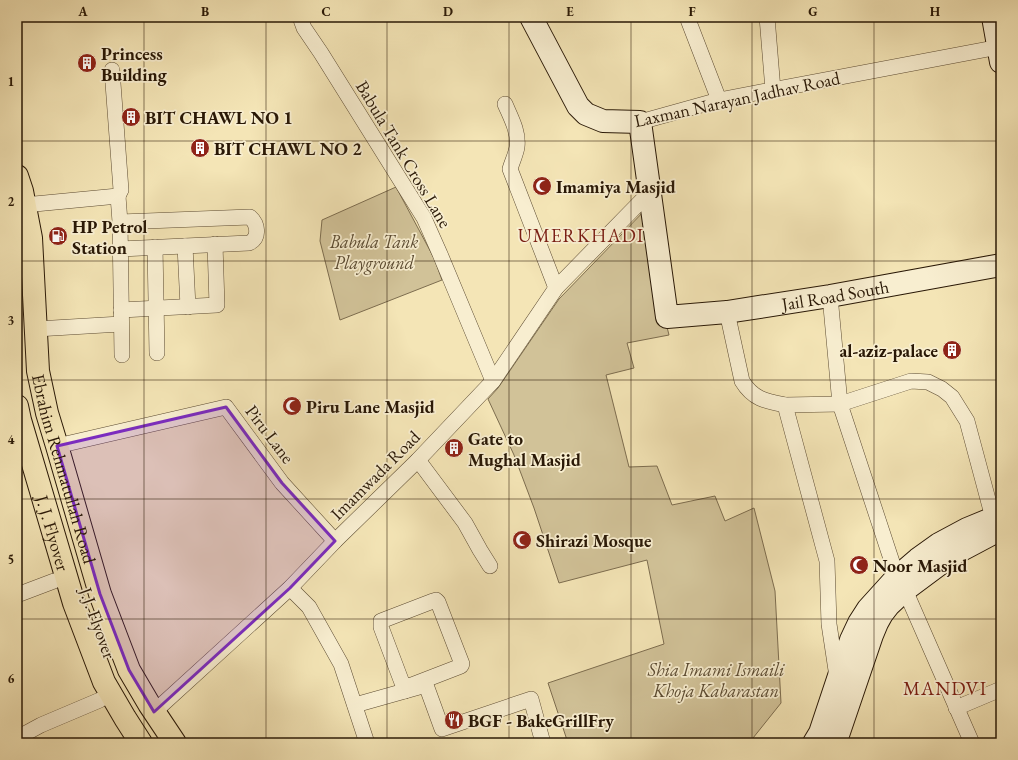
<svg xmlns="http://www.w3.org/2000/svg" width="1018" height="760" font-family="'EB Garamond',serif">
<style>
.green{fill:#d1c298;stroke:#7d6d4f}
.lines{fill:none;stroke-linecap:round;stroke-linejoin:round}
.street-casing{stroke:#5c4b32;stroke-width:16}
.secondary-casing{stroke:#291806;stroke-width:24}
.primary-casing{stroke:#291806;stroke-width:24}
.street{stroke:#f8eed0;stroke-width:15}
.secondary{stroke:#f8eed0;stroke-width:22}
.primary{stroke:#f4e5b6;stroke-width:22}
.marked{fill:#7b2cbf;fill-opacity:0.2;stroke:#7b2cbf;stroke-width:3;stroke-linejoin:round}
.grid{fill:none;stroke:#291806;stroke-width:1;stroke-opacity:0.55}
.labels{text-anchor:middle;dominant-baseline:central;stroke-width:3.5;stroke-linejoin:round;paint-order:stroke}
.poi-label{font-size:18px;font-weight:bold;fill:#291806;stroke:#f8eed0;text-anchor:start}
.street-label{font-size:18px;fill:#291806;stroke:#f8eed0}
.park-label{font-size:18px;font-style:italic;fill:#5b4b32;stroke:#f8eed0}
.neighbourhood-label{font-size:19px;letter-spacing:1px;fill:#7a1f14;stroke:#f8eed0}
.neatline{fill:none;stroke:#291806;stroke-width:1.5}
.grid-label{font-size:13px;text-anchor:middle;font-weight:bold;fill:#291806}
</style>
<rect width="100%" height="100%" fill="#f4e5b6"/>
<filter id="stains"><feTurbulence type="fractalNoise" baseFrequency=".005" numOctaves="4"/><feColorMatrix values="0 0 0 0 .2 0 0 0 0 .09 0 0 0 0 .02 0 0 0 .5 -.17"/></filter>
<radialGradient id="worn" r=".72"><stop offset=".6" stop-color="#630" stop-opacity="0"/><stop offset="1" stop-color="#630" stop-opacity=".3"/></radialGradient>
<g class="green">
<path d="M396,187L434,258L442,280L340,320L320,241L322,220Z"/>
<path d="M649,206L667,327L669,335L627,343L634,368L606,375L629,467L657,466L672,505L715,496L725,521L754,508L775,591L781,703L749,743H568L548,683L664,644L647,560L559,583L534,508L514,455L488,399L498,388L559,299Z"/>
</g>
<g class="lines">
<g class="street-casing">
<g id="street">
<path d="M300,17L304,28L321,53L424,218L440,254L493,381"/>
<path d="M687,17L719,100"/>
<path d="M767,17L773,90"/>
<path d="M505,104C511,118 519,132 517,147C516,154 512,162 510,169L556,288"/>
<path d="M640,122L719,100L999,47"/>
<path d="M118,196L120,222"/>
<path d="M24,205L118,196L121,190L112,70"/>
<path d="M185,246L188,307"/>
<path d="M155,247L157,353"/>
<path d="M120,249L249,243C260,238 258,224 250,217L120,222L122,355"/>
<path d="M830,296L840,404L897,577L905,590L972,743"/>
<path d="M121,310L217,305L215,244"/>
<path d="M727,312L742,381C753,399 765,401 785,405L827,561L829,624L837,677"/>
<path d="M36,329L121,324"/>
<path d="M785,405L840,404L911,381L928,382L942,389L952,397L967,421L993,518L998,525"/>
<path d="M57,446L226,407L282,483L335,541"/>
<path d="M418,460L465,523L480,550L490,566"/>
<path d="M290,588L309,607L341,664L367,743"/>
<path d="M17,595L54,581"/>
<path d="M404,688L461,666L462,664L438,602L436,600L433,601L381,621V627L404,688L405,691"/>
<path d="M355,705L426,685L442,729L531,699L543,743"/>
<path d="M956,708L1001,689"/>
<path d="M154,712L290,588L335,541L418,460L493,381L556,288L650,192"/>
<path d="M17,738L41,725L100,700"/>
</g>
</g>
<g class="secondary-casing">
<g id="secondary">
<path id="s1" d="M531,17L578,106L586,114L603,121L640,122L667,317L727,312L830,296L1001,265"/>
<path d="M993,17L1001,62"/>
<path d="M814,743L820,733L851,640L859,623L868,609L897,577L918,559L939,544L967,529L1001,515"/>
<path d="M833,743L838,735L872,635L877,623L882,614L889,605L905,590L952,555L1001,529"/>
</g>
</g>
<g class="primary-casing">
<g id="primary">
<path id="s2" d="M17,176L22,191L31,238L38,371L47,413L57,446L100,594L129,670L149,704L175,743"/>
<path id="s3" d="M17,406L20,420L74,603L104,682L125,718L141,743"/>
</g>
</g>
<use href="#street" class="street"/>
<use href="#secondary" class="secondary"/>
<use href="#primary" class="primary"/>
</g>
<path class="marked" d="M226,407L282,483L335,541L290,588L154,712L129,670L100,594L57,446Z"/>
<path class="grid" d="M144,17V743M266,17V743M387,17V743M509,17V743M631,17V743M752,17V743M874,17V743M17,141H1001M17,261H1001M17,380H1001M17,499H1001M17,619H1001"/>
<defs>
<g id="building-disc" transform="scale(1)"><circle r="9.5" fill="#8f2418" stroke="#f8eed0"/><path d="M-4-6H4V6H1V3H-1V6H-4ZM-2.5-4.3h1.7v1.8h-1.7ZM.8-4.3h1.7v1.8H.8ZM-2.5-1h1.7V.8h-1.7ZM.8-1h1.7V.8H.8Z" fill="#fff"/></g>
<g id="mosque-disc" transform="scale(1)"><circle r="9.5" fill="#8f2418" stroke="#f8eed0"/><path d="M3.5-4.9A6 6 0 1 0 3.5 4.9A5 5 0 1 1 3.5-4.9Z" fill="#fff"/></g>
<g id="fuel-disc" transform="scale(1)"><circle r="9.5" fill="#8f2418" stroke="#f8eed0"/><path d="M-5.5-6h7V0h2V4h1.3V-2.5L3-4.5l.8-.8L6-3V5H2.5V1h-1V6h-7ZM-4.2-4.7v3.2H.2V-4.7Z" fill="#fff"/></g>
<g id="restaurant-disc" transform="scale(1)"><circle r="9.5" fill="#8f2418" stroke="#f8eed0"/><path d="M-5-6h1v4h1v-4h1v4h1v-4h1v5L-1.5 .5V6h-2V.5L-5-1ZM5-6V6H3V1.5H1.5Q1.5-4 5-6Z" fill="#fff"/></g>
</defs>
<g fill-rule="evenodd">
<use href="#building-disc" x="87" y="63"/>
<use href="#building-disc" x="131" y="117"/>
<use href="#building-disc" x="200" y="148"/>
<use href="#mosque-disc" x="542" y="186"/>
<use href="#fuel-disc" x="58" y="236"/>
<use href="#building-disc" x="952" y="350"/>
<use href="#mosque-disc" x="292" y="406"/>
<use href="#building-disc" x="454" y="448"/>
<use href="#mosque-disc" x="522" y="540"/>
<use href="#mosque-disc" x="859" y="565"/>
<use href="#restaurant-disc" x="454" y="720"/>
</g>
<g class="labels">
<g class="poi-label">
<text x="101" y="53">Princess<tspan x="101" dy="21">Building</tspan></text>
<text x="145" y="117">BIT CHAWL NO 1</text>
<text x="214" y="148">BIT CHAWL NO 2</text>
<text x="556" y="186">Imamiya Masjid</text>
<text x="72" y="226">HP Petrol<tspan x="72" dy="21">Station</tspan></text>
<text x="938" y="350" text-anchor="end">al-aziz-palace</text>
<text x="306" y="406">Piru Lane Masjid</text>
<text x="468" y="438">Gate to<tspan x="468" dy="21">Mughal Masjid</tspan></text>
<text x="536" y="540">Shirazi Mosque</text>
<text x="873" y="565">Noor Masjid</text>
<text x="468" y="720">BGF - BakeGrillFry</text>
</g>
<g class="street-label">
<text transform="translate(737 99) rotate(-12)">Laxman Narayan Jadhav Road</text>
<text transform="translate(404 154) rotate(59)">Babula Tank Cross Lane</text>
<text stroke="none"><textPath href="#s1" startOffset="534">Jail Road South</textPath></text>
<text transform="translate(270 434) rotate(53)">Piru Lane</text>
<text stroke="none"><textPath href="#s2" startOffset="298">Ebrahim Rehmatullah Road</textPath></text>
<text transform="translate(375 475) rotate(-45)">Imamwada Road</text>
<text stroke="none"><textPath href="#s3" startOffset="132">J. J. Flyover</textPath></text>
<text transform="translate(98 623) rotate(70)">J.J. Flyover</text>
</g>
<g class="park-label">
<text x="374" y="241">Babula Tank<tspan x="374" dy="21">Playground</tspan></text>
<text x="716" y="669">Shia Imami Ismaili<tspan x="716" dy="21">Khoja Kabarastan</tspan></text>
</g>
<g class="neighbourhood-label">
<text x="581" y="235">UMERKHADI</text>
<text x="945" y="688">MANDVI</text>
</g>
</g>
<rect width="1018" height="760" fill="none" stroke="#f4e5b6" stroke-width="44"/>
<rect x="22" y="22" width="974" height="716" class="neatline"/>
<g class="grid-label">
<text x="83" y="16">A</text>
<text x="205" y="16">B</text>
<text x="326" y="16">C</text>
<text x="448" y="16">D</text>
<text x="570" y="16">E</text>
<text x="692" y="16">F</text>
<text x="813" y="16">G</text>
<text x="935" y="16">H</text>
<text x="11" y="86">1</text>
<text x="11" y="206">2</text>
<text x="11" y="325">3</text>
<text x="11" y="444">4</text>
<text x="11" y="564">5</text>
<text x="11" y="683">6</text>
</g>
<rect width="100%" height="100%" filter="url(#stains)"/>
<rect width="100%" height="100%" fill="url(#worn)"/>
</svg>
